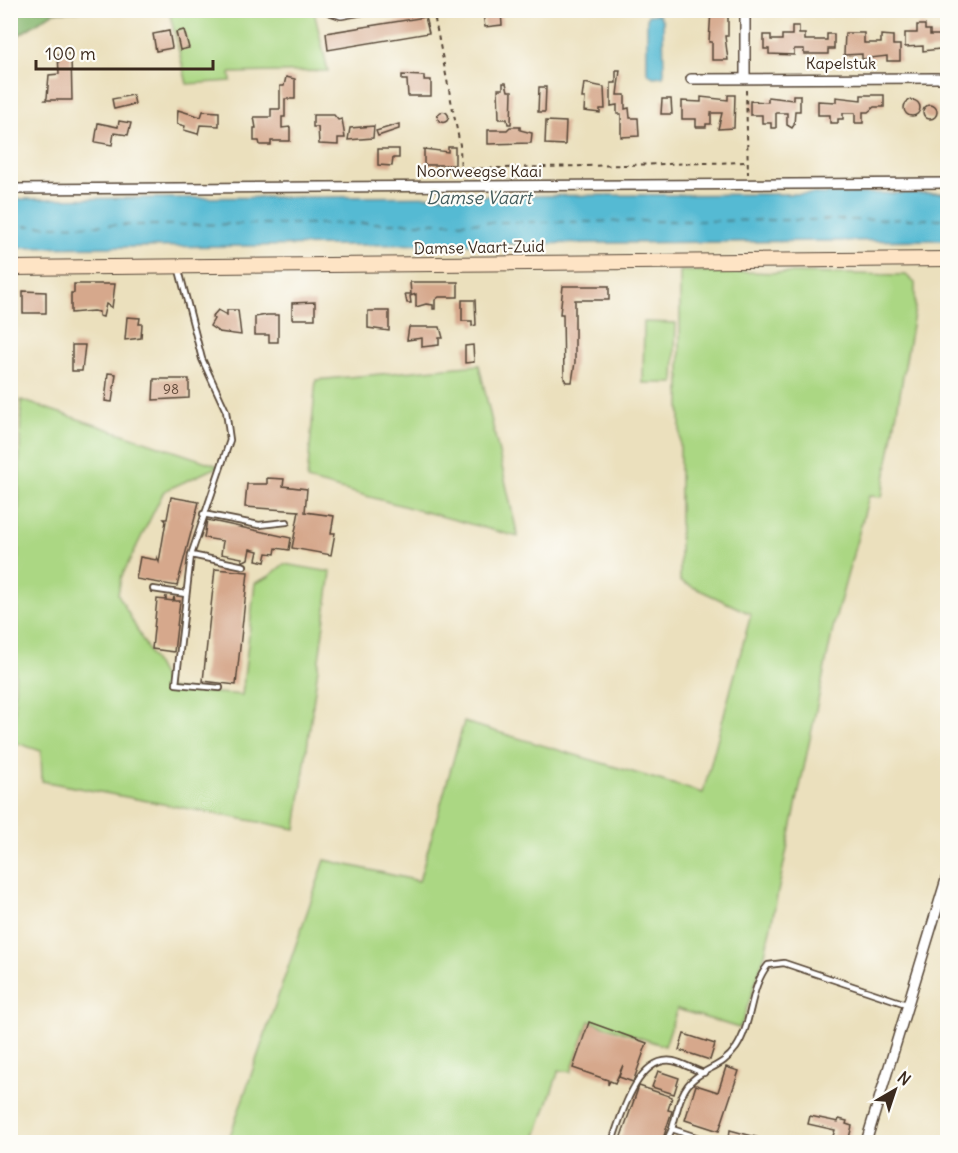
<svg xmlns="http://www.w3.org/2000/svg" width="958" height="1153" font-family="Delius,sans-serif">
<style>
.green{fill:#abd783;stroke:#738050;stroke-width:1.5}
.forest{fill:#88b871;stroke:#627148;stroke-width:1.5}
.water{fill:#55bad3;stroke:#487278;stroke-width:1.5}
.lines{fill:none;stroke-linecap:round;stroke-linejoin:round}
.ferry{stroke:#445c5d;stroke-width:1.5;stroke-dasharray:8 6;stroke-linecap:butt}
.building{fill:#d6a88c}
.lane-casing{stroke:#554536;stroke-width:8}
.street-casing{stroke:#554536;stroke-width:12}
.secondary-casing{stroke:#554536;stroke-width:16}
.path{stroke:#554536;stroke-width:2;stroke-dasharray:4.5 4.5;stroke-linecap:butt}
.lane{stroke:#fff;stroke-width:4.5}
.street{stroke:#fff;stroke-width:9}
.secondary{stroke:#fee4c5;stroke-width:14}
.labels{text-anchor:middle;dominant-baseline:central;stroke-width:4.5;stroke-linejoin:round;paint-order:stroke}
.number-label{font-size:14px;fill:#624a3a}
.street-label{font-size:16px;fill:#3b2a1e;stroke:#fdfcf7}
.water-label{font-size:18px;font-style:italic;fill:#445c5d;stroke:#fdfcf7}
</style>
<rect width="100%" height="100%" fill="#fdfcf7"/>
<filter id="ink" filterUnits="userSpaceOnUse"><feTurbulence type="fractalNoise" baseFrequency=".0167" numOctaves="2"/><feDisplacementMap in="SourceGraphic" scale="12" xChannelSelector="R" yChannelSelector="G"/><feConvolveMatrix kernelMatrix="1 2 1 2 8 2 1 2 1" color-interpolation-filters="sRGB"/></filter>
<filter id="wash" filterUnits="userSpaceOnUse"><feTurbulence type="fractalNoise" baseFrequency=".008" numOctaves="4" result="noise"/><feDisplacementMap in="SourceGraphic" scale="24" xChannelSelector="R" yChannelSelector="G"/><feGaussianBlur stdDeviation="1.35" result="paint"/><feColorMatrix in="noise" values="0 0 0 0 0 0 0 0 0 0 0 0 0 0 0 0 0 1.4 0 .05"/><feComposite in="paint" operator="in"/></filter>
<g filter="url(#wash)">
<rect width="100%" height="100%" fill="#ebe0bd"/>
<g class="green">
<path d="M169,11H314L328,71L230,73L231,81L187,84Z"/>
<path d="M680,271L906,275L915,283V308L882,497L869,496L834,624L765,954L742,1023L739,1028L677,1009L665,1046L589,1021L571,1072L559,1070L534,1142H228L325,860L419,881L464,722L703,793L751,614L680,581Z"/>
<path d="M644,322L676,323L674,383H643Z"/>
<path d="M479,365L518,537L307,480L316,380Z"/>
<path d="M21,400L219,466L164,491L121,578L118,594L169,689L242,695L255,583L268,577L284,564L331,572L296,829L42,781L41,751L14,742Z"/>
</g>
<path class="forest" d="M11,10H92V11L54,12L11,40Z"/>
<g class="water">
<path d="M658,14L663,21L664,73L663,76L653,77L647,72V20L648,15Z"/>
<path d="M947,193V240L11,248V199Z"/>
</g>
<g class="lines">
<path class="ferry" d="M10,226L948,219"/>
</g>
<g id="blocks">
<g class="building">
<path d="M711,10L728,12V36H725L728,60H712V42H709Z"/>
<path d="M501,12L502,25L485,27L483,14Z"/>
<path d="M425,17L429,33L328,50L326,33Z"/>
<path d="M917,25H925V30H930V35H942V27H948V48L923,51V46L905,47V33H917Z"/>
<path d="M792,26H799V34H805V40H827V34H834V49H828V54H804V49H794V55L769,54V49H764V35H771V40H782V35H792Z"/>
<path d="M184,30L189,48L180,50L176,32Z"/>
<path d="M169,31L172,48L156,51L153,34Z"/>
<path d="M845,33H864V43H881V35L893,36V45H900V61H887V56L862,59V54L844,55Z"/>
<path d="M58,54H71L72,100H45L47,98L49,75L59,74Z"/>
<path d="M616,70H620L617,95H625V109L629,108L630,118H638L639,136L621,137V114H617V105L611,106V83H616Z"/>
<path d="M402,75L424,76V80H431V96H408L407,80H402Z"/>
<path d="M286,77L295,79V99H285V117H282V128L290,127V141H271V145H260L259,141H254V128H256L254,117H271V109H280V86H284Z"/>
<rect x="10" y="79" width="5" height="19"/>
<path d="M503,83H506L508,91H512L511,124H508L507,119H499L498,89H503Z"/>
<path d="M584,83L604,87L605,109H600V113L584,111L585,98H582Z"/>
<path d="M539,87H546L545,112H538Z"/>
<path d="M133,95L135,104L114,109L112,99Z"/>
<path d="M728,95H735L734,128L718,129L722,113H711V124H706V127H696V119H682V101L701,102V97L728,100Z"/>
<path d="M793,95H800V111H795L794,125L792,128L787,125V113H776V128H771V123H762V115H750V101L768,102V97L793,100Z"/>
<path d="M861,95H884V107H874L868,112H863V123H855V113H843V119H838V123H830V115H818V101L836,102V97L861,100Z"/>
<path d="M662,99H671L672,114H661Z"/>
<circle cx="912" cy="108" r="8"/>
<circle cx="930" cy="112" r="7"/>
<path d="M178,110L201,117L203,111L219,112V126L200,125L198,134L184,130L185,126L177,124Z"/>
<circle cx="443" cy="117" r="5.5"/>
<path d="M313,115H334L338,120L342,119L345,138H338V145L319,144L318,127H313Z"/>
<path d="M119,121L131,123L128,135L114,133L112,145L95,142L98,123L118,127Z"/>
<path d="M546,121L566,122L565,145L545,144Z"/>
<path d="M399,124V129L378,136L376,131Z"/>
<path d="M374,126L373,138L348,140L350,128Z"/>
<path d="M510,127H520V130L532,133L531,143L488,144V130H507Z"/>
<path d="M448,147H455V165H424V149L448,152Z"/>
<path d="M378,149H399V158H393L392,166L378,165Z"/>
<path d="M410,282H458V297H439L435,300V309H433V305L426,304L416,307V294L410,296L411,303H407L405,294H411Z"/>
<path d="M74,284H115L112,308L106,304L103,317L99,316V312L93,311L71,313V293H74Z"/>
<path d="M563,286H609V300H575V362L572,382H566L564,378L563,314H560Z"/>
<path d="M23,291L46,292V313H23Z"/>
<path d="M462,300H475L476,325L472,326V321H462Z"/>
<path d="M315,302V319H292V303Z"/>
<path d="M218,310L227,315V310H238L241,335L219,332L210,326L214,319L212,317Z"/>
<path d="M368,311H389V331L368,328Z"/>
<path d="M267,315H278V342H269V335H255V317Z"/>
<path d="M127,317L140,318L139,324H142L141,338L125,340Z"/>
<path d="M409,327H440L443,338H439V345L422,347V338L407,340Z"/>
<path d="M72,345H85L82,371H72Z"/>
<path d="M473,345L474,362L465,363V346Z"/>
<path d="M108,373L116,374L112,402L105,401Z"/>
<path d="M154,379H189V398L153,400Z"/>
<path d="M267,478L284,479L283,486L307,489L305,512L334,516L331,533H335L331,555L292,548L299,511L245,507L247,484H267Z"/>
<path d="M171,497L199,502L177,586L136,579L140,557L156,560L157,557L159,562L166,521L164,519H167Z"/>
<path d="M207,520L291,538L289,550L276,548L275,554L267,553L265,562L256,560L258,551L250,549L248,559L242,562V558L221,554L223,541L204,538Z"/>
<path d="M215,569L248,572L236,685L203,681Z"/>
<path d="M166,596V600L173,601L174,597L175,601H180L174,652L152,649L157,599L165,600Z"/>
<path d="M589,1022L647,1043L633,1082L619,1077L623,1065L615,1083L610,1081L608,1085V1080L573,1068Z"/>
<path d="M684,1034L715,1044L710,1060L679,1050Z"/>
<path d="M726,1067L739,1071L719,1131L685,1120L696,1085L718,1092Z"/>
<path d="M658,1071L679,1078L674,1094L652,1087Z"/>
<path d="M639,1086L672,1097L668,1110L672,1111L662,1142H619Z"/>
<path d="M810,1116L838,1122L839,1119L847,1121L846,1124L852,1126L848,1142H831L835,1130L808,1124Z"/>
<path d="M730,1130L763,1139L761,1142H747L729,1138Z"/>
</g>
</g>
</g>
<g filter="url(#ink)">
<use href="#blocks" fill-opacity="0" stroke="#554536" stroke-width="1.5"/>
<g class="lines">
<g class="lane-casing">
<g id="lane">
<path d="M179,270L202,359L226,411L230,440L191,555L176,684L220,688"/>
<path d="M203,514L259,525L287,522"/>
<path d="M191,555L244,566"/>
<path d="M153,589L186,594"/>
<path d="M699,1138L672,1129C677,1112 680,1089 695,1078C711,1066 723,1066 736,1048C753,1023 749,988 768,965L784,963L909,1005"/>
<path d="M612,1142C620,1119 637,1055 673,1061C683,1063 694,1070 704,1073"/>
<path d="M666,1142L672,1129"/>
</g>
</g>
<g class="street-casing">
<g id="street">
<path d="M329,10L341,14L363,10"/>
<path d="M745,78V10"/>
<path d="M691,79L938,78"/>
<path d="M10,189L948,183"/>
<path d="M866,1142L948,873"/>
</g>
</g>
<g class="secondary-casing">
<path id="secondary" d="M10,268L948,259"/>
</g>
<g class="path">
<path d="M433,10L460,145L461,176"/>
<path d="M746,90L748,174"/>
<path d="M461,169L748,162"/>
</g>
<use href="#lane" class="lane"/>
<use href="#street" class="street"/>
<use href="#secondary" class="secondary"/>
</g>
</g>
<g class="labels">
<g class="number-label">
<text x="171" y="389">98</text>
</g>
<g class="street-label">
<text x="841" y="63">Kapelstuk</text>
<text x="479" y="171">Noorweegse Kaai</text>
<text transform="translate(479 247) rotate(-1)">Damse Vaart-Zuid</text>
</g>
<g class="water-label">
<text x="479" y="197">Damse Vaart</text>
</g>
</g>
<rect width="958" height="1153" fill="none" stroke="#fdfcf7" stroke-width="36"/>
<g transform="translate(895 1090) rotate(39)" stroke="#fdfcf7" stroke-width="4.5" paint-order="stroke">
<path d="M0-4.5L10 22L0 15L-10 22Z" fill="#3b2a1e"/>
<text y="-9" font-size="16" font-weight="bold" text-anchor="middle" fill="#3b2a1e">N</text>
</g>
<path d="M36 60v9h177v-9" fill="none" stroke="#3b2a1e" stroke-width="3"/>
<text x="45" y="60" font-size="18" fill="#3b2a1e" stroke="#fdfcf7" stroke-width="4.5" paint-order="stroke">100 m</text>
</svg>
